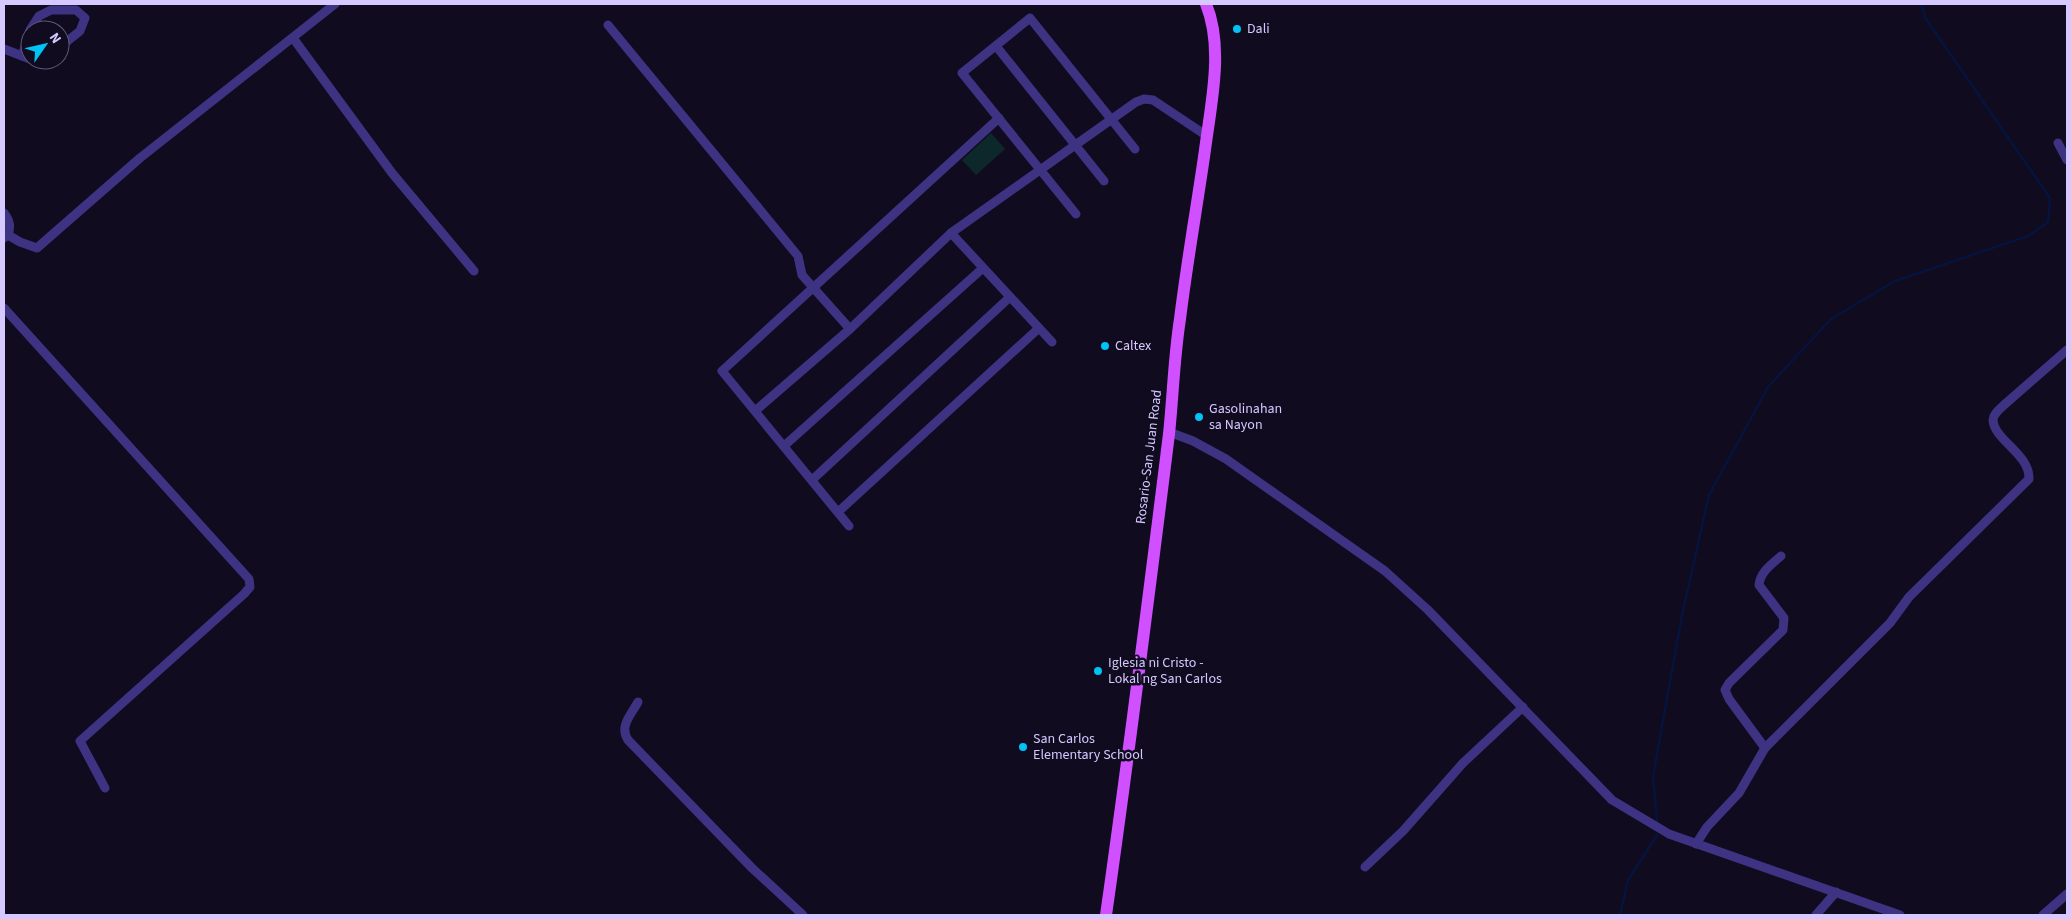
<svg xmlns="http://www.w3.org/2000/svg" width="2071" height="919" font-family="'Source Sans 3',sans-serif">
<style>
.green{fill:#0d282a}
.lines{fill:none;stroke-linecap:round;stroke-linejoin:round}
.stream{stroke:#05143e;stroke-width:2.5}
.minor{stroke:#3e3282;stroke-width:9}
.primary{stroke:#d050ff;stroke-width:12}
.poi-dot{fill:#00c2f4;stroke:#100b1f;stroke-width:2}
.labels{text-anchor:middle;dominant-baseline:central;stroke-width:5;stroke-linejoin:round;paint-order:stroke}
.poi-label{font-size:14px;fill:#d5c9ff;stroke:#100b1f;text-anchor:start}
.street-label{font-size:14px;fill:#d5c9ff;stroke:#100b1f}
</style>
<rect width="100%" height="100%" fill="#100b1f"/>
<path class="green" d="M991,133L1005,149L976,175L962,160Z"/>
<g class="lines">
<g class="stream">
<path d="M1657,821L1653,776L1682,615L1709,495L1768,387L1831,319L1895,281L2028,236L2048,222L2050,198L1926,19L1921,4"/>
<path d="M1620,915L1628,880L1657,835"/>
</g>
<g class="minor">
<path d="M608,25L798,256L802,275L850,329"/>
<path d="M30,30L39,16L51,10H76L85,18L80,31L60,47"/>
<path d="M293,38L392,173L474,271"/>
<path d="M996,46L1104,181"/>
<path d="M4,49L30,59"/>
<path d="M22,56L30,31"/>
<path d="M2058,143L2067,160"/>
<path d="M4,213C10,221 11,226 8,235"/>
<path d="M1076,214L962,73L1030,18L1135,149"/>
<path d="M951,233L1052,342"/>
<path d="M4,238L8,235L20,242L37,248L140,158L335,4"/>
<path d="M4,308L249,579L250,587L244,594L80,741L105,788"/>
<path d="M755,411L850,329L951,233L1136,102L1144,99L1153,100L1207,136"/>
<path d="M1169,432L1193,441L1226,459L1385,571L1428,610L1612,800L1669,834L1900,915"/>
<path d="M784,446L983,268"/>
<path d="M812,480L1010,297"/>
<path d="M838,512L1039,328"/>
<path d="M849,526L722,371L999,118"/>
<path d="M638,702C631,715 619,726 628,740L752,868L803,915"/>
<path d="M1765,748L1729,699L1725,690L1729,683L1783,630L1784,618L1759,585C1760,572 1772,564 1781,556"/>
<path d="M1696,844L1707,827L1739,793L1765,748L1890,623L1909,597L2029,479C2030,454 1994,440 1993,420C1993,414 2000,409 2004,405L2067,350"/>
<path d="M1365,867L1403,831L1463,763L1523,707"/>
<path d="M1816,915L1836,892"/>
<path d="M2043,915L2067,894"/>
</g>
<path class="primary" d="M1106,915C1129,755 1149,594 1169,434C1173,396 1174,357 1180,319C1187,262 1197,206 1205,150C1211,103 1224,48 1206,4"/>
</g>
<g class="poi-dot">
<circle cx="1237" cy="29" r="5"/>
<circle cx="1105" cy="346" r="5"/>
<circle cx="1199" cy="417" r="5"/>
<circle cx="1098" cy="671" r="5"/>
<circle cx="1023" cy="747" r="5"/>
</g>
<g class="labels">
<g class="poi-label">
<text x="1247" y="29">Dali</text>
<text x="1115" y="346">Caltex</text>
<text x="1209" y="409">Gasolinahan<tspan x="1209" dy="16">sa Nayon</tspan></text>
<text x="1108" y="663">Iglesia ni Cristo -<tspan x="1108" dy="16">Lokal ng San Carlos</tspan></text>
<text x="1033" y="739">San Carlos<tspan x="1033" dy="16">Elementary School</tspan></text>
</g>
<g class="street-label">
<text transform="translate(1149 457) rotate(-83)">Rosario-San Juan Road</text>
</g>
</g>
<rect width="2071" height="919" fill="none" stroke="#d5c9ff" stroke-width="10"/>
<g transform="translate(45 45) rotate(56)"><circle r="24" fill="#100b1f" stroke="#5f5779"/>
<path d="M0-4L9 19L0 12L-9 19Z" fill="#00c2f4"/>
<text y="-8" font-size="14" font-weight="bold" text-anchor="middle" fill="#d5c9ff">N</text>
</g>
</svg>
